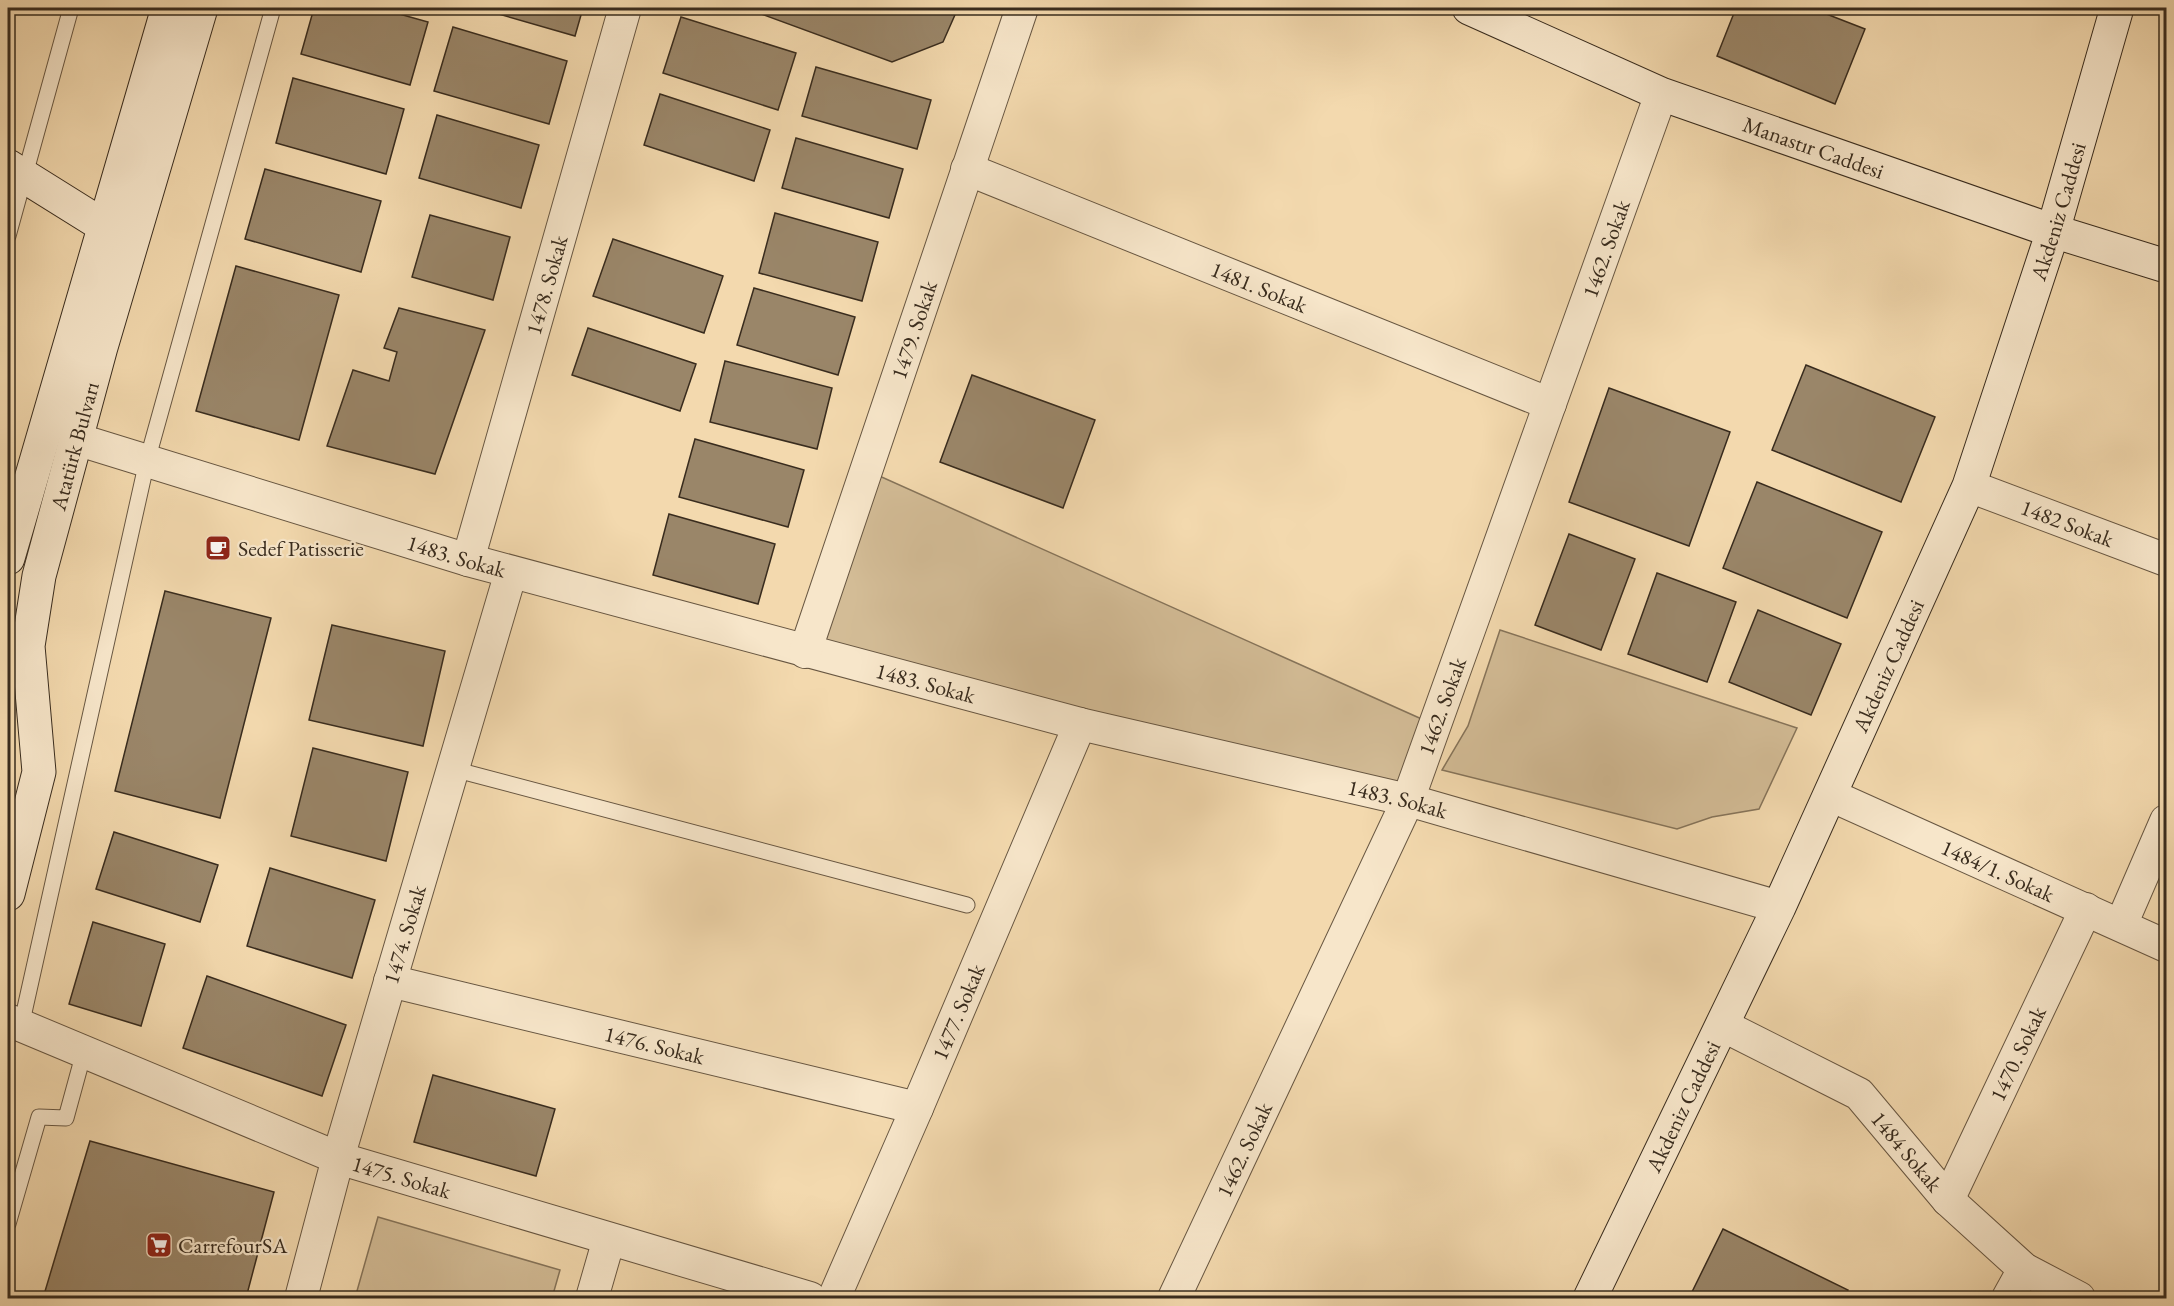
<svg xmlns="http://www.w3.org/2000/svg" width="2174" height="1306" font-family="'EB Garamond',serif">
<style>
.green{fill:#d3bc96;stroke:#86745a;stroke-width:1.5}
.building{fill:#9a8669;stroke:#392c1e;stroke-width:1.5}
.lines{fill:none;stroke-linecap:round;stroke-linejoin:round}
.lane-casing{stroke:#685742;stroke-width:17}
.street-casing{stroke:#685742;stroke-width:34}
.secondary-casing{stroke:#392c1e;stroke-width:35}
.lane{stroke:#f7e6ca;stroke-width:15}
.street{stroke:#f7e6ca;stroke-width:32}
.secondary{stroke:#f7e6ca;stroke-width:33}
.labels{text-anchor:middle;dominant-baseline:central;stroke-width:4.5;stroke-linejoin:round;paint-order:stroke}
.street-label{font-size:22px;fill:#392c1e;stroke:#f7e6ca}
.poi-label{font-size:22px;fill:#392c1e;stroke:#f7e6ca;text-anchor:start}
</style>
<rect width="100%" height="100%" fill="#f3d9ae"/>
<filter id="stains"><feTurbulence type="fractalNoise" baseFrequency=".00333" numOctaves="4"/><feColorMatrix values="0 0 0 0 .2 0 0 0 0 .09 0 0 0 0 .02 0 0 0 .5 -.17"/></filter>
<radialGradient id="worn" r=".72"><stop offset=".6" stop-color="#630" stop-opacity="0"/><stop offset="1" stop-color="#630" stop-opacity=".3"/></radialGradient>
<g class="green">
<path d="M866,470L1435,725L1408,800L805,652Z"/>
<path d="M1500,630L1797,728L1759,809L1712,817L1677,829L1442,770L1468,726Z"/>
<path d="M378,1217L560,1270L552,1298H355Z"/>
</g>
<g class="building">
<path d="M314,8H378L428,22L410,85L301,54Z"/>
<path d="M478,8H583L575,36Z"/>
<path d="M745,8H958L943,42L892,62Z"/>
<path d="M1736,8H1811L1865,29L1835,104L1717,56Z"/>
<path d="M681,17L796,53L778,110L663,73Z"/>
<path d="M453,27L567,61L549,124L434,91Z"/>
<path d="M816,67L931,100L917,149L802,116Z"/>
<path d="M293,78L404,109L386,174L276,143Z"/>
<path d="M660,94L770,130L754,181L644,145Z"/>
<path d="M437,115L539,145L521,208L419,178Z"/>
<path d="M796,138L903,169L889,218L782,188Z"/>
<path d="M265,169L381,201L361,272L245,239Z"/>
<path d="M775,213L878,242L862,301L759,273Z"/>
<path d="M430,215L510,237L493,300L412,277Z"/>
<path d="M613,239L723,276L704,333L593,296Z"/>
<path d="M236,266L339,295L299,440L196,411Z"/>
<path d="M754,288L855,317L838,375L737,345Z"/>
<path d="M399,308L485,330L435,474L327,446L353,370L389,381L397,352L384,348Z"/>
<path d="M588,328L696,364L680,411L572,375Z"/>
<path d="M725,361L832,388L817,449L710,422Z"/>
<path d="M1806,365L1935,417L1901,502L1772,450Z"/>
<path d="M972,375L1095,420L1063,508L940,462Z"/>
<path d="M1609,388L1730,432L1689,546L1569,502Z"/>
<path d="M695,439L804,470L788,527L679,497Z"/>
<path d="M1757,482L1882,532L1847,618L1723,568Z"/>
<path d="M669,514L775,544L758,604L653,575Z"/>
<path d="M1569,534L1635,559L1601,650L1535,625Z"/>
<path d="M1657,573L1736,602L1707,682L1628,654Z"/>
<path d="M165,591L271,618L220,818L115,791Z"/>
<path d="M1758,610L1841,644L1811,715L1729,682Z"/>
<path d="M332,625L445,651L423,746L309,720Z"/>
<path d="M313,748L408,772L386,861L291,836Z"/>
<path d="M114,832L218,865L200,922L96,889Z"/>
<path d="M270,868L375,900L352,978L247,946Z"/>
<path d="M93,922L165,944L141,1026L69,1004Z"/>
<path d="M207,976L346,1025L322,1096L183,1048Z"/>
<path d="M433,1075L555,1109L536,1176L414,1142Z"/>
<path d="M90,1141L274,1192L246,1298H43Z"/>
<path d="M1723,1229L1848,1290L1844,1298H1689Z"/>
</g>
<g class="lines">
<g class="lane-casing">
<g id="lane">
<path d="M8,236L71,8"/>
<path d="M453,769L967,905"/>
<path d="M21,1026L147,461L273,8"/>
<path d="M8,1224L39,1117L66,1118L84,1052"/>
</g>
</g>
<g class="street-casing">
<g id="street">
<path id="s1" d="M967,169L1550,404"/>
<path id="s2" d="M76,439L468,560L1080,724L1408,800L1779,907"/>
<path id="s3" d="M1969,486L2166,560"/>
<path id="s4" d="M468,560L625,8"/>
<path id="s5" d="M805,652L1022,8"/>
<path id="s6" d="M1830,795L2166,946"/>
<path d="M2121,925L2166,821"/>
<path id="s7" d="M390,981L917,1108"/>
<path id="s8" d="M8,1020L338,1158L810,1298"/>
<path id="s9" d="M1722,1025L1859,1094L1948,1200L2024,1269L2079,1298"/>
<path id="s10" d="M1948,1200L2086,909"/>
<path id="s11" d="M301,1298L338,1158L511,572"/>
<path d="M592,1298L609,1239"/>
<path id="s12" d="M834,1298L917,1108L1080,724"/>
<path id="s13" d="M1174,1298L1408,800L1661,94"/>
<path d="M2008,1298L2024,1269"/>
</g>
</g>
<g class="secondary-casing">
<g id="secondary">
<path id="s14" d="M1469,8L1661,94L2053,231L2166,266"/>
<path d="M8,166L104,226"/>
<path d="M8,558L168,8"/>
<path id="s15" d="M8,894L39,772L28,646L39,576L101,347L201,8"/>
<path id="s16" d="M1590,1298L1779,907L1969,486L2053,231L2117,8"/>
</g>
</g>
<use href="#lane" class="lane"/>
<use href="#street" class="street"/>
<use href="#secondary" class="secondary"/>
</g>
<defs>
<g id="cafe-square" transform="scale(1.35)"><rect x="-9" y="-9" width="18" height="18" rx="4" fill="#8f2418" stroke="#f7e6ca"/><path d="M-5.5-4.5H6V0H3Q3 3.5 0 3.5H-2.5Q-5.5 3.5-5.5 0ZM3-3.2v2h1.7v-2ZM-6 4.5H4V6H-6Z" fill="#fff"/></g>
<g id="supermarket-square" transform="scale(1.35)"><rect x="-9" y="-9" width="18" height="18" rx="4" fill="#8f2418" stroke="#f7e6ca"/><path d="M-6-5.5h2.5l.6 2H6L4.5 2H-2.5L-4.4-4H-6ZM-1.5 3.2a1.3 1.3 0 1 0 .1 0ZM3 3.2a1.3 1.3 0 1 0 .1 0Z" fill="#fff"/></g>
</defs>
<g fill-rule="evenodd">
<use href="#cafe-square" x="218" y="548"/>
<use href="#supermarket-square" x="159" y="1245"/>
</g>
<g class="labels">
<g class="street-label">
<text stroke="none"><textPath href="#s14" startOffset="372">Manastır Caddesi</textPath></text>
<text stroke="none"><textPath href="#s16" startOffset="1185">Akdeniz Caddesi</textPath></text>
<text stroke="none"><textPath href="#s13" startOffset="1136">1462. Sokak</textPath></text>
<text stroke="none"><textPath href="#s4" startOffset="286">1478. Sokak</textPath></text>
<text stroke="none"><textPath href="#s1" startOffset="315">1481. Sokak</textPath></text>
<text stroke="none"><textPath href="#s5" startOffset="340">1479. Sokak</textPath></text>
<text stroke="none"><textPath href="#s15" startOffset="458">Atatürk Bulvarı</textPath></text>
<text stroke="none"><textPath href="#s3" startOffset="105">1482 Sokak</textPath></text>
<text stroke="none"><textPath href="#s2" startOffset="398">1483. Sokak</textPath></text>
<text stroke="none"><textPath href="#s16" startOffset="699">Akdeniz Caddesi</textPath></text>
<text stroke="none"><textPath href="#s2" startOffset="884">1483. Sokak</textPath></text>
<text stroke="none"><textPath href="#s13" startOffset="650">1462. Sokak</textPath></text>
<text stroke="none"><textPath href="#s2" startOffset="1370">1483. Sokak</textPath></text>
<text stroke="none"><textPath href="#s6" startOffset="184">1484/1. Sokak</textPath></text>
<text stroke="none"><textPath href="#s11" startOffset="378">1474. Sokak</textPath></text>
<text stroke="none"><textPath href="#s12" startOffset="312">1477. Sokak</textPath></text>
<text stroke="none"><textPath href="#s7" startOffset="272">1476. Sokak</textPath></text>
<text stroke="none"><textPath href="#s10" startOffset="162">1470. Sokak</textPath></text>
<text stroke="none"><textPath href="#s16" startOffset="213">Akdeniz Caddesi</textPath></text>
<text stroke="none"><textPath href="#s13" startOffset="164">1462. Sokak</textPath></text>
<text stroke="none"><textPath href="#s9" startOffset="228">1484 Sokak</textPath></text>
<text stroke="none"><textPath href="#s8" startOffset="424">1475. Sokak</textPath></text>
</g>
<g class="poi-label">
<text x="238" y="548">Sedef Patisserie</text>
<text x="178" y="1245">CarrefourSA</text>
</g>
</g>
<rect width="2174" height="1306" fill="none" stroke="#f3d9ae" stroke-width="30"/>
<rect x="9" y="9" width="2156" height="1288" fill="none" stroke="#392c1e" stroke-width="3"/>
<rect x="15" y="15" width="2144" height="1276" fill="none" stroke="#392c1e" stroke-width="1.5"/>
<rect width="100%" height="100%" filter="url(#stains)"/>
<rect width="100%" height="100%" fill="url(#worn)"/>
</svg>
